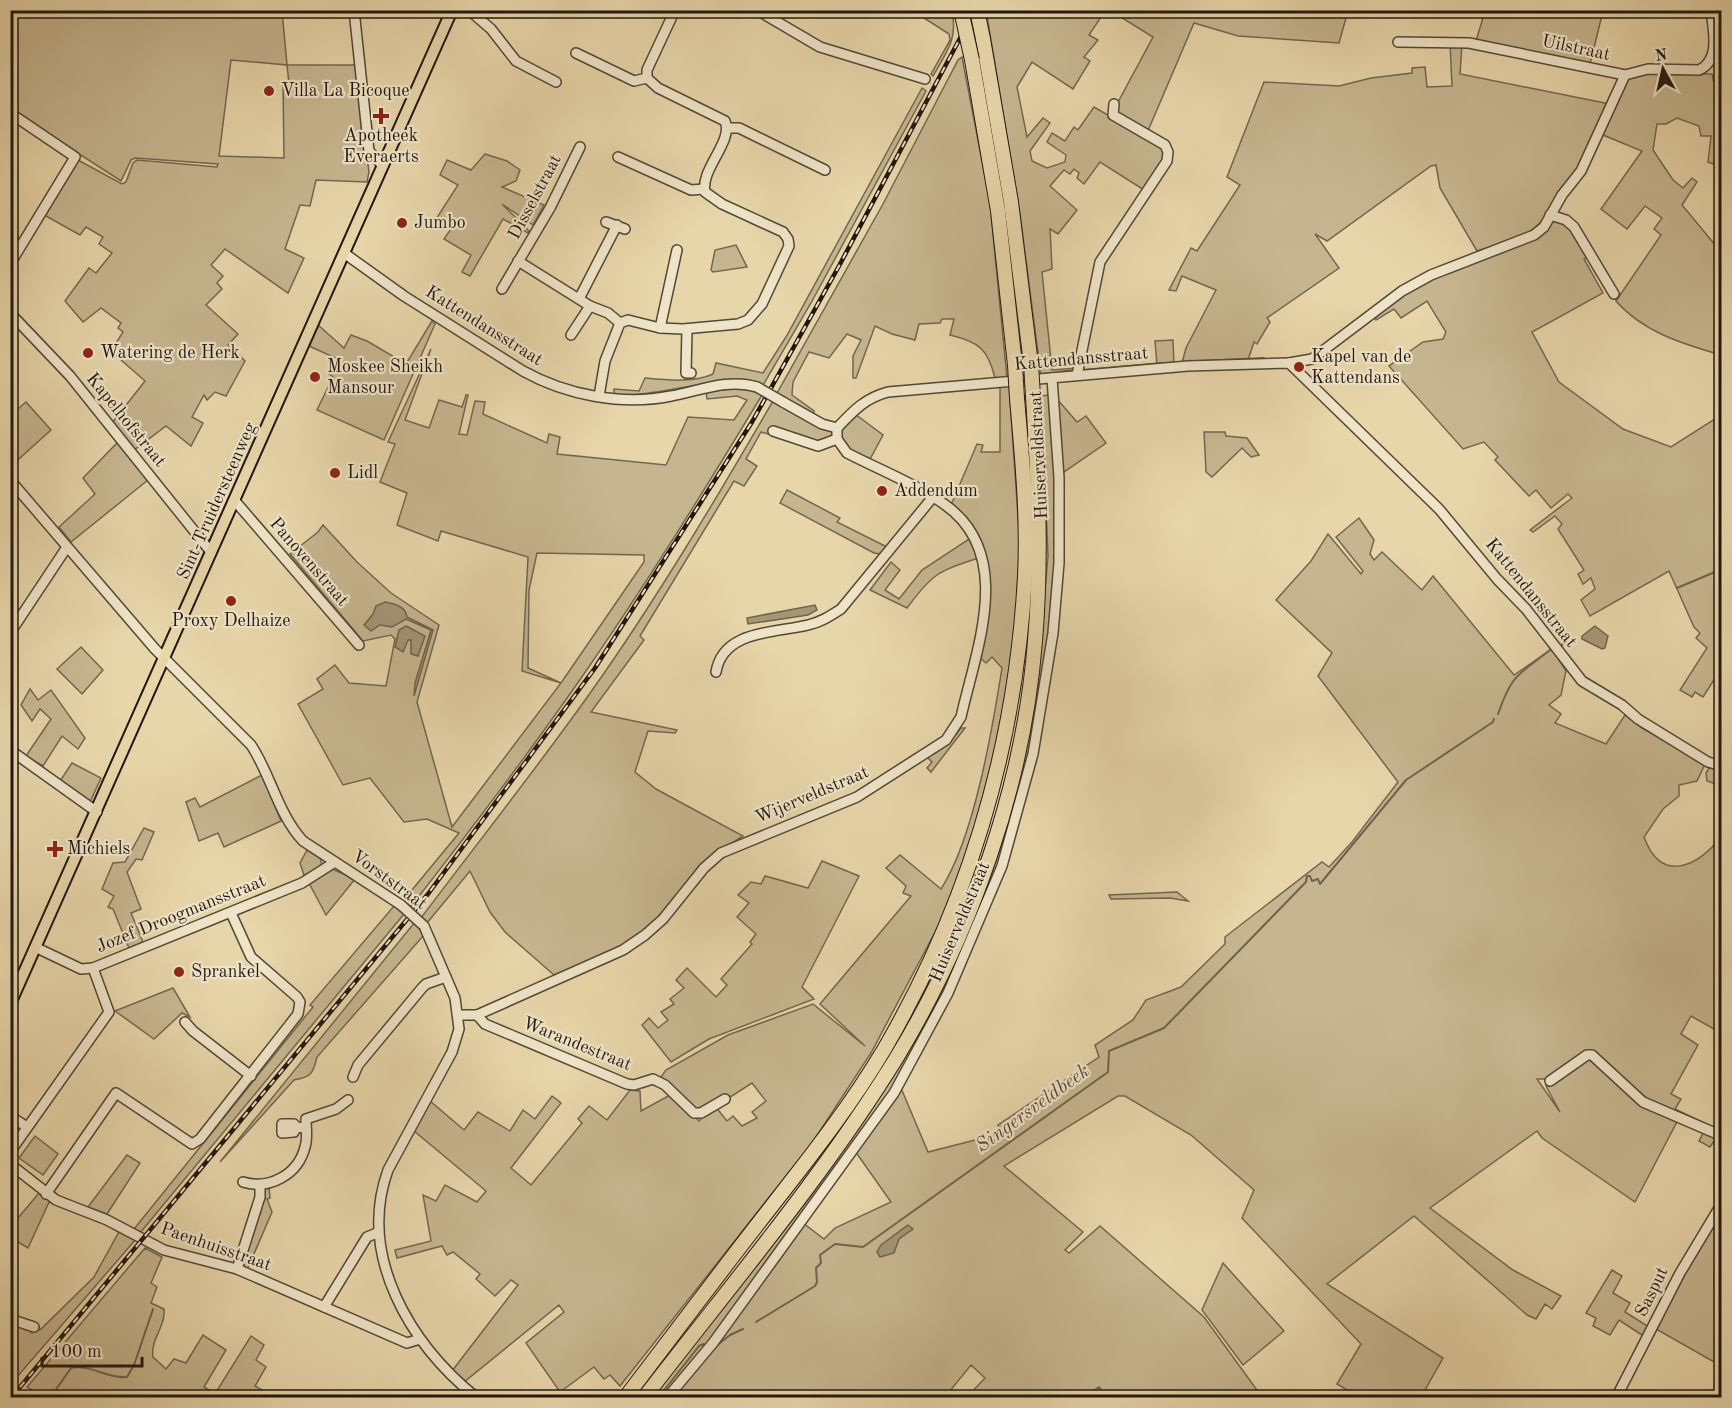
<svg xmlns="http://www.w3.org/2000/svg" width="1732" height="1408" font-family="'Old Standard TT',serif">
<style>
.green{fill:#c6b690;stroke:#746650;stroke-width:1.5;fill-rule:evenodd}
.water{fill:#a49575;stroke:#70634c;stroke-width:1.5}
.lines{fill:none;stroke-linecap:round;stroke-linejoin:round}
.stream{stroke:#70634c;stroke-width:2}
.minor-casing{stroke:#534736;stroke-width:12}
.major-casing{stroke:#22170f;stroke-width:14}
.highway-casing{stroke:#22170f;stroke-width:16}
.minor{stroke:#efe4c8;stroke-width:9}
.major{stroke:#e7d6aa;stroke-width:10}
.highway{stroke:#e7d6aa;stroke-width:14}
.rail-casing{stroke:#22170f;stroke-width:4.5}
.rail{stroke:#efe4c8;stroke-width:2;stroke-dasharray:7;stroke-linecap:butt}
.minor-bridge-casing{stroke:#534736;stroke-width:12;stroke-linecap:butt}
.highway-bridge-casing{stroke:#22170f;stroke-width:16;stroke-linecap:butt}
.minor-bridge{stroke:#efe4c8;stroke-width:9}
.highway-bridge{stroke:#e7d6aa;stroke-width:14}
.poi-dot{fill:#8f2418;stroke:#efe4c8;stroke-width:2}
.labels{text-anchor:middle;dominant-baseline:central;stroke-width:4.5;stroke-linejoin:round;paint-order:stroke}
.street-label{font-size:18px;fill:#22170f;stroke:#efe4c8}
.poi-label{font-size:18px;fill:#22170f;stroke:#efe4c8;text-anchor:start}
.water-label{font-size:20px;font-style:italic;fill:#564938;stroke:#efe4c8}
</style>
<rect width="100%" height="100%" fill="#e7d6aa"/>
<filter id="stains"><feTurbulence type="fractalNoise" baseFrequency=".00333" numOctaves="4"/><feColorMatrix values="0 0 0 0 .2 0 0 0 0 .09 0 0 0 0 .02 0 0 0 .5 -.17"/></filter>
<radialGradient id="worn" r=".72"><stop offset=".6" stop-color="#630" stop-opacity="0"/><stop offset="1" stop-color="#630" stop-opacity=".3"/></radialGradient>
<g class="green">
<path d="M986,10L1105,11L1089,35L1098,40L1084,57L1090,61L1073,89L1032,62L1017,87L1027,137L1043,118L1050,123L1030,151L1032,161L1047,168L1065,162L1066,155L1047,142L1052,133L1065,141L1074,127L1078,130L1094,107L1163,147L1166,158L1144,190L1100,162L1084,184L1077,178L1079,173L1074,169L1070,174L1064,170L1050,186L1077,210L1058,234L1050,229L1052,269L1042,272L1052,370L1076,368L1075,373L1041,376L1020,214Z"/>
<path d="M10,11H282L287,65H355L369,172L367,182L316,180L310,206L300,205L285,249L304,258L288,293L225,249L211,265L223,276L217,283L222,289L206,305L238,334L228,345L245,361L226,396L215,392L207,400L204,395L192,417L203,423L191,446L166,426L133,451L112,423L145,381L111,351L123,332L118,328L121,323L101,308L83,322L65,301L89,268L96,273L112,253L99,244L103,237L86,227L80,235L44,215L78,160L122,184L126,182L133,163L137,160L217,167L218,164L135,158L131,160L121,181L11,110ZM231,60L287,65L289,84L283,85L284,158L219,156Z"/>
<path d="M913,11H952C958,39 947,51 933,76L931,74L950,40L949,34Z"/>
<path d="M1111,11H1348L1339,43L1238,36L1194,23L1147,133L1117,116V104L1153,37Z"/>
<path d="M1485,11H1603L1590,64L1476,41Z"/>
<path d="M1450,43L1462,44L1460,74L1610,104C1594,137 1557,218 1525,235C1511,243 1492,246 1477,251L1440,188L1436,165L1431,166L1327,241L1315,234L1339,268L1267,318L1270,322L1257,344L1254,342L1248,360L1182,363L1186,348L1216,290L1182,276L1176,291L1169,290L1191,248L1197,251L1240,185L1227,177L1264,82L1339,86L1371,78L1412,73V68L1425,67L1427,87L1452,86Z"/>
<path d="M962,57L990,203L1007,378H995C988,349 979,342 950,335L954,319H942L940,323L919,324L915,340L892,334L875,326L856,378H853V356L861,340L847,334L829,358L809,352L793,382L792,395L814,411V414L776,395L883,204L958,60Z"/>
<path d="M1656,72L1712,74L1716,93L1721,95V167L1708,162L1711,136H1701L1699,126L1677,118L1666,124H1657L1653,150L1673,180L1683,188L1692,178L1697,182L1682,205L1721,252V355C1683,344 1643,332 1616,301L1661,235L1654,229L1662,218L1645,206L1627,229L1601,209L1642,151L1603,135L1626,79Z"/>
<path d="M922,88L926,91L811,303L762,387C732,368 657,400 614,394V389L639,391L645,378C665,380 694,383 713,374L716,363L763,373L786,337Z"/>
<path d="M485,154L507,161L520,170L516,181L502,187L544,205L533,225L502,204L529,231L528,233L503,219L470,276L462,272L471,255L444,239L451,229L436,219L458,185L440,175L447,160L471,170Z"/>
<path d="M1552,219L1566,223L1588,257L1584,259L1603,293L1532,332L1559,382L1623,429L1671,447L1721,415V669L1703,697L1695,692L1692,697L1680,690L1707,648L1696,638L1700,633L1694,627L1669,571L1590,616L1581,600L1595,589L1591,578L1583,584L1578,574L1584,570L1558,529L1562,524L1555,516L1533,532L1530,530L1572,498L1568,494L1551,508L1536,490L1529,496L1495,460L1498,457L1484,442L1463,449L1389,366L1423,342L1443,339L1446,332L1427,301L1401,318L1394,309L1376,320L1373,315L1421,283L1525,243Z"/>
<path d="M736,245L747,267L713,272L711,270L715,250Z"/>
<path d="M432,321L435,324L384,440L317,410L333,377L329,374L338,359L309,346L318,325L344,348L351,335L367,341L406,364Z"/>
<path d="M1173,340L1174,364L1157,365L1155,341Z"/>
<path d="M431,349L405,420L429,428L439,400L462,407L466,395H468L459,434L467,435L475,401L485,402L483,414L547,443L549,434L560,437L557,454L666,465L688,417L734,420L747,400L737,396L707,399L706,392L747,387L762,395C706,488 648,581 586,671C530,752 470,831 409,909L402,902L459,833L427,819L404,822L370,778L343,785L298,704L323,689L317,679L335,665L349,683L386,686L395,639L391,635L363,641L290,554L318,532L323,525L357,562L391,593L439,625L417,702L452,827L561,683L522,671L528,557L441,531L438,541L397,525L407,493L380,482L395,444L388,442ZM537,553L644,555V562L561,683L528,668L529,590Z"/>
<path d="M1000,385H1009L1020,546L1019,601L1012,664L985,798L952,900L871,1053L812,1143L620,1386L610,1375L604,1379L594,1367L560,1392L526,1343L564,1312L559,1305L464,1382L452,1371L518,1285L511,1280L495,1296L476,1279L480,1274L453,1252L447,1255L442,1246L397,1258L395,1250L431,1241L423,1195L436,1201L445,1185L477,1202L486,1191L413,1130L430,1101L464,1130L478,1112L510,1131L523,1110L535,1119L552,1096L561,1103L511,1168L531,1185L582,1123L578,1119L589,1106L607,1120L630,1090L640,1091L641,1111L672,1094L699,1121L701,1119L699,1116L715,1106L727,1121L733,1116L742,1126L757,1118L752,1112L766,1101L752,1083L724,1101L694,1109L661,1077L666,1070L728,1035L813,1004L865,1046L820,1004L911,896L903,893L906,886L886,868L900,855L941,889C974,838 992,731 1002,668L992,657L986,663L977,655C991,592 1004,553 951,505L977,444L983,445L981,452H1000Z"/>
<path d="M1049,395L1056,476L1057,562L1050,635L1030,754L1007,845L964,952L892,1091L736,1307L663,1397L649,1398L771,1241L959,949L1037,677L1048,556L1041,396Z"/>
<path d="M1057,399L1077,422L1086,416L1106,443L1061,474Z"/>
<path d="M773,401L833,430L834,438L821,444L773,428L768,434L761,432L746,459L757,466L744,486L734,481L640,636L644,640L591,712L677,730L675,733L648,731L635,772L656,789L743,836L709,858L649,927L616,949L554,975L505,932L490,912L470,871L427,923L421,918C478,842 538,767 593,689C658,597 716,499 773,401Z"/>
<path d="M26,402L51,430L11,466V415Z"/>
<path d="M855,414L883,435L869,461L849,451L840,436L845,425Z"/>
<path d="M1204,432H1225L1226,436L1247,438L1259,455L1251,457L1242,448L1212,477L1206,472Z"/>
<path d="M118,442L148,480L71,542L59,527L95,494L83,478Z"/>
<path d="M787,490L840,518L837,522L887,547L880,554L874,553L780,503Z"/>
<path d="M1359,518L1374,540L1370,554L1374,560L1382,552L1422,590L1433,576L1514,675L1552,649L1566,671L1561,695L1549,705L1561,714L1555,723L1606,744L1625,715L1642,728L1705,764L1697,781L1679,785V796L1663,809L1644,837C1661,884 1697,867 1721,837V1033L1691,1016L1681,1034L1698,1045L1671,1094L1681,1099L1675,1109L1721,1131L1710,1147L1699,1141L1703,1133L1678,1120L1635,1202L1542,1138L1537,1131L1430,1208L1513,1270L1561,1296L1552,1309L1545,1304L1536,1319L1527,1315L1414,1216L1327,1284L1443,1358L1421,1397H1359L1337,1384L1361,1344L1242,1218L1254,1190L1191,1135L1125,1096H1118L1004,1166L1083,1232L1065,1250L1069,1253L1100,1226L1204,1317L1262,1397H1172L1168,1390L1153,1397H1108L1099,1387L1083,1397H967L985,1378L971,1365L945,1397L670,1398L803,1223L824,1239L835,1228L891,1202L855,1151L901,1088L928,1152L987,1137L1000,1131L998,1125L1099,1057L1095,1045L1133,1020L1146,1000L1181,987L1225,944V937L1322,862L1329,867L1352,842L1398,782L1318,676L1332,653L1276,600L1311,561L1328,534L1361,574L1363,571L1336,537ZM1586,1057L1546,1086L1560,1112L1537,1079H1548Z"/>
<path d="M969,539L979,558C939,570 932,574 907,608L870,590L891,562L900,570L885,590L899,599L922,570Z"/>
<path d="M81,647L103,670L82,694L57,669Z"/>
<path d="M30,689L38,700L51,690L85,738L78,749L62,736L43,766L26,756L51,719L40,709L32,721L21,705Z"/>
<path d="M961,728H965L931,772L927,768L932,762L927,757L953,738Z"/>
<path d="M72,763L101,778L90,802L60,781Z"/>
<path d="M1711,765L1721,769V786L1707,781L1706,773Z"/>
<path d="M262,775L281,821L224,847L218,833L199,841L186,802L195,798L200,807Z"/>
<path d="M144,828L154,832L142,860L136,859L127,872L141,909L131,913L143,942L129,948L113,909L108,907L114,896L102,889L113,863L125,862Z"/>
<path d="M307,850L320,858L322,865L305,878L300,863Z"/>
<path d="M822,861L859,876L802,987L814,999L709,1039L671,1062L642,1025L649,1018L658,1028L668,1020L661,1012L674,1004L670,999L684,988L676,980L687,968L716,997L727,985L721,979L752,944L750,942L756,934L737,917L749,903L738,895L751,882L761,884L765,876L808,888Z"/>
<path d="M332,869L355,879L326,915L309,883Z"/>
<path d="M1177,892L1188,901L1170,898L1111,899L1109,895Z"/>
<path d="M394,906L404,914L140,1233L134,1229L313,1007L310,1005Z"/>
<path d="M415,922L424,935L317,1057C313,1074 311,1077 294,1080L220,1162Z"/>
<path d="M173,988L190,1017L182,1013L154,1039L115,1011Z"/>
<path d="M35,1136L58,1154L43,1175L19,1158Z"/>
<path d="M127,1155L140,1163L107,1214L88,1207Z"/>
<path d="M269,1187L270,1198L267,1199L272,1212L247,1270L242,1266L264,1190Z"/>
<path d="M39,1193L50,1200L28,1248L11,1238L10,1214L18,1218Z"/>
<path d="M1721,1207V1366L1656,1329L1682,1274Z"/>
<path d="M120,1230L136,1239L11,1384V1324L21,1325L32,1333L41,1329L94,1277Z"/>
<path d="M145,1248L162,1257L151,1283L157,1287L151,1303L164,1309C166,1326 150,1340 153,1357L166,1369L174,1359L186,1363L203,1335L226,1350L204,1387L215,1394L251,1336L264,1345L256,1360L266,1367L255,1386L269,1394L267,1397H43L27,1387Z"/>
<path d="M1223,1263L1284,1331L1243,1365L1202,1310Z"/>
<path d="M1612,1270L1622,1276L1613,1293L1630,1303L1625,1312L1649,1327L1645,1337L1619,1320L1610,1335L1593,1326L1596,1318L1586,1313Z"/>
</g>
<g class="water">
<path d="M385,602C394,604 406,606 407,617L433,630L414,696L415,683L431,630L406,619L392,627L380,625L371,631L364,625L373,614L376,606Z"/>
<path d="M815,605L817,610L808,615L748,624L747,618Z"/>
<path d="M406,626L425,636L418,656L411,654V640H408L403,652L395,647L399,630Z"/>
<path d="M1595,626L1608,636L1605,648L1602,649L1582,639V636Z"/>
<path d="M908,1225L913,1229L899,1239L894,1253L880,1257L877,1252L881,1245Z"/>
</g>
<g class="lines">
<g class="stream">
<path d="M1223,360L1264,358"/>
<path d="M1200,361L1219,360"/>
<path d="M1170,363L1179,362"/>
<path d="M1083,370L1163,363"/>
<path d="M1058,372L1076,370"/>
<path d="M1677,588L1722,569"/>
<path d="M1559,646L1569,641"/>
<path d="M1498,714C1512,674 1518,675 1550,650"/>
<path d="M756,1322L815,1286L817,1282L816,1268L821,1263L820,1255L835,1244L863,1247L1108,1072L1109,1051L1164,1028L1306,882L1307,876H1310L1312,881L1318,879L1320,884L1406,780L1493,722L1494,719"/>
<path d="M715,1347L730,1335L743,1329"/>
<path d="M50,1398L71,1368C91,1364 107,1379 127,1377L134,1365L153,1309"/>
<path d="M658,1398L699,1346L704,1344"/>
</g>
<g class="minor-casing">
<g id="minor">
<path d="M354,10L369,151L383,166"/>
<path d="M469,10L491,29L516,61L556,82"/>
<path d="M757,10L820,47L925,79"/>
<path d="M1398,42L1469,43L1625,75"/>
<path d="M576,53L634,81L647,78"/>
<path d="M1625,75L1648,69L1699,70C1721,60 1713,30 1711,10"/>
<path d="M10,113L75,157L10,264"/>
<path d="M728,128H739L825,170"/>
<path d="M618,157L691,190L704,189"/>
<path d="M1550,215L1566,220L1574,227L1614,294"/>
<path d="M606,222L625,229"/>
<path d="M344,253L404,296L523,371C566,395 622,406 671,396C699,391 728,378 757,387"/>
<path d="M518,261L590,306L608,313L620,323"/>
<path d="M502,289L550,208L580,147"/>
<path d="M580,297L617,225"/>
<path d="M10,313L70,376L211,552"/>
<path d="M660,328L677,250"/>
<path d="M687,329L686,373H691"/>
<path d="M571,335L590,306"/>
<path d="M1289,363L1312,359L1402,291L1431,275L1534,235L1544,227L1562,195L1581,171L1625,75"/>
<path d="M1077,375L1100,262L1167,161L1168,152L1165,145L1113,115L1114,104"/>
<path d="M599,396L605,361L620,323L628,320L660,328L683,329L738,324L748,320L762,304L789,246L788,239L783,232L722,204L705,192C700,169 734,141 725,121L658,88L647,78V70L675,10"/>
<path d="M783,402L822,424L837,428C853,411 865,398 888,392L1188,366L1289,363L1439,509L1497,579L1526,609L1582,681L1622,705L1638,719L1708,762L1722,766"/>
<path d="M773,431L818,446L837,439"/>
<path d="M10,480L155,649L251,745C271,775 278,814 303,841L401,905"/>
<path d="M235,501L359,645"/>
<path d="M10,633L67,547"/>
<path d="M716,672C723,630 775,633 808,625C821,622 830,616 841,609L933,497"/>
<path d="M10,750L97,812"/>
<path d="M424,926L455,998L459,1029L452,1052L388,1170C357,1256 410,1344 477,1398"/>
<path d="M37,948L81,969L93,968L302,883L335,862"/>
<path d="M460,1015H477L623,950L645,935L663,919L704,868L721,853L857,797L946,740L961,717C976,649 1016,554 944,504C916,484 878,469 847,453L837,439V428"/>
<path d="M477,1015L485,1024L627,1084L634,1085L653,1079L665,1085L694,1113H701L725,1099"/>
<path d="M185,1022L193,1031L251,1076"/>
<path d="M353,1077L358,1065L422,988L426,984L446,977"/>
<path d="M1550,1081L1587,1055H1592L1643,1102L1722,1136"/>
<path d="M10,1116L27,1127"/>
<path d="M296,1127L294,1132L282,1133V1124H294L296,1127L306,1128"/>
<path d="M10,1152L109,1012L93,968"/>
<path d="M10,1164L56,1200L107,1220L164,1250L237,1269L407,1343L420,1339"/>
<path d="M243,1182C269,1190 298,1175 305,1147C308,1138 306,1129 306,1119L336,1109L348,1100"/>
<path d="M46,1194L116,1093L192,1144L200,1139L298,1014L300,1002L297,997L251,957L231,913"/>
<path d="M237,1269L260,1197V1185"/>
<path d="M324,1307L367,1237L377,1233"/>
<path d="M10,1319L34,1327"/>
<path d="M667,1398L713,1343L894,1093L948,993L1002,866L1033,754L1053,633L1059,563V478L1052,378"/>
<path d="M1616,1398L1680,1273L1722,1203"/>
</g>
</g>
<g class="major-casing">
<path id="major" d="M10,1004L452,10"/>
</g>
<g class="highway-casing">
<g id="highway">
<path d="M983,39L1011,202L1031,364"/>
<path d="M972,60L998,211L1015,365"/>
<path d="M625,1398C660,1352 695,1306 730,1260C783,1190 840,1124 885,1048C969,903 1016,744 1025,576C1028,517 1022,457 1017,398"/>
<path d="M644,1398C730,1286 823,1177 897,1057C971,934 1024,785 1035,641C1042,559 1038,478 1033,396"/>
</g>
</g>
<use href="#minor" class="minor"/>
<use href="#major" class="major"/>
<use href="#highway" class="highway"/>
<g class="rail-casing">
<path id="rail" d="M11,1398L428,894L595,668L752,422L839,266L975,10"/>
</g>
<use href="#rail" class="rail"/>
<g class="minor-bridge-casing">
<g id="minor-bridge">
<path d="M757,387L783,402"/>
<path d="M401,905L424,926"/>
</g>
</g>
<g class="highway-bridge-casing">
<g id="highway-bridge">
<path d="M961,10L972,60"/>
<path d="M977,10L983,39"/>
<path d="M1031,364L1033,396"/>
<path d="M1015,365L1017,398"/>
</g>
</g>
<use href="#minor-bridge" class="minor-bridge"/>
<use href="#highway-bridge" class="highway-bridge"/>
</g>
<g class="poi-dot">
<circle cx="269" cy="91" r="6"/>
<path d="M378 107h6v6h6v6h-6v6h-6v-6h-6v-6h6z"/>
<circle cx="402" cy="223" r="6"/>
<circle cx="88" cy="353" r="6"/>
<circle cx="1299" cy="367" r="6"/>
<circle cx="315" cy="377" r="6"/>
<circle cx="335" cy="473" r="6"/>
<circle cx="882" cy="491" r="6"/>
<circle cx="231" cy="601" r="6"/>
<path d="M52 840h6v6h6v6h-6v6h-6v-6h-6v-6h6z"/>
<circle cx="179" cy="972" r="6"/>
</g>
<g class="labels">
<g class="street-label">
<text transform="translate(1576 48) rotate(12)">Uilstraat</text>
<text transform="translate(535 197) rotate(-62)">Disselstraat</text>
<text transform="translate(484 326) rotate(32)">Kattendansstraat</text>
<text transform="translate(1081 359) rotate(-5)">Kattendansstraat</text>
<text transform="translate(126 420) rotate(51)">Kapelhofstraat</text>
<text transform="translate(1039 455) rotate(-93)">Huiserveldstraat</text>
<text transform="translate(217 501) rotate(-66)">Sint-Truidersteenweg</text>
<text transform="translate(309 562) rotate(49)">Panovenstraat</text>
<text transform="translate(1531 593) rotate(51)">Kattendansstraat</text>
<text transform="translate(812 795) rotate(-23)">Wijerveldstraat</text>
<text transform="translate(389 880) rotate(36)">Vorststraat</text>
<text transform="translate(181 914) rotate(-22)">Jozef Droogmansstraat</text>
<text transform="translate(960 922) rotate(-67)">Huiserveldstraat</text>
<text transform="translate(577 1044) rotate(22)">Warandestraat</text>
<text transform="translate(216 1247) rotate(19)">Paenhuisstraat</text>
<text transform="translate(1652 1292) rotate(-64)">Sasput</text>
</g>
<g class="poi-label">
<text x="281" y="91">Villa La Bicoque</text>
<text x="381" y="136" text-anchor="middle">Apotheek<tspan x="381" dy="21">Everaerts</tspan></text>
<text x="414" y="223">Jumbo</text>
<text x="100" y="353">Watering de Herk</text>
<text x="1311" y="357">Kapel van de<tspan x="1311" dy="21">Kattendans</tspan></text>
<text x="327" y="367">Moskee Sheikh<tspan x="327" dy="21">Mansour</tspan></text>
<text x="347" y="473">Lidl</text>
<text x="894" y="491">Addendum</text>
<text x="231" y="621" text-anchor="middle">Proxy Delhaize</text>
<text x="67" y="849">Michiels</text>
<text x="191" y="972">Sprankel</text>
</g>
<g class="water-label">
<text transform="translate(1033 1109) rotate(-36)">Singersveldbeek</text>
</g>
</g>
<rect width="1732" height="1408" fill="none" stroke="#e7d6aa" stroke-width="36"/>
<rect x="12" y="12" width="1708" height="1384" fill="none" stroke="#22170f" stroke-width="3"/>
<rect x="18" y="18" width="1696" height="1372" fill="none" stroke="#22170f" stroke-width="1.5"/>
<g transform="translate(1663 69) rotate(352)" stroke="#efe4c8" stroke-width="4.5" paint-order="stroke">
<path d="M0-4.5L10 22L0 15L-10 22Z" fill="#22170f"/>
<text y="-9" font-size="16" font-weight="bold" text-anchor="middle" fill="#22170f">N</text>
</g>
<path d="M42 1357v9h100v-9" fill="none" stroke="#22170f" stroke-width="3"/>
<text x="51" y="1357" font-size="18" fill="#22170f" stroke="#efe4c8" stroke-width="4.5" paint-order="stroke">100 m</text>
<rect width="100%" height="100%" filter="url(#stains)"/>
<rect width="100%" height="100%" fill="url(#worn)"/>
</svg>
